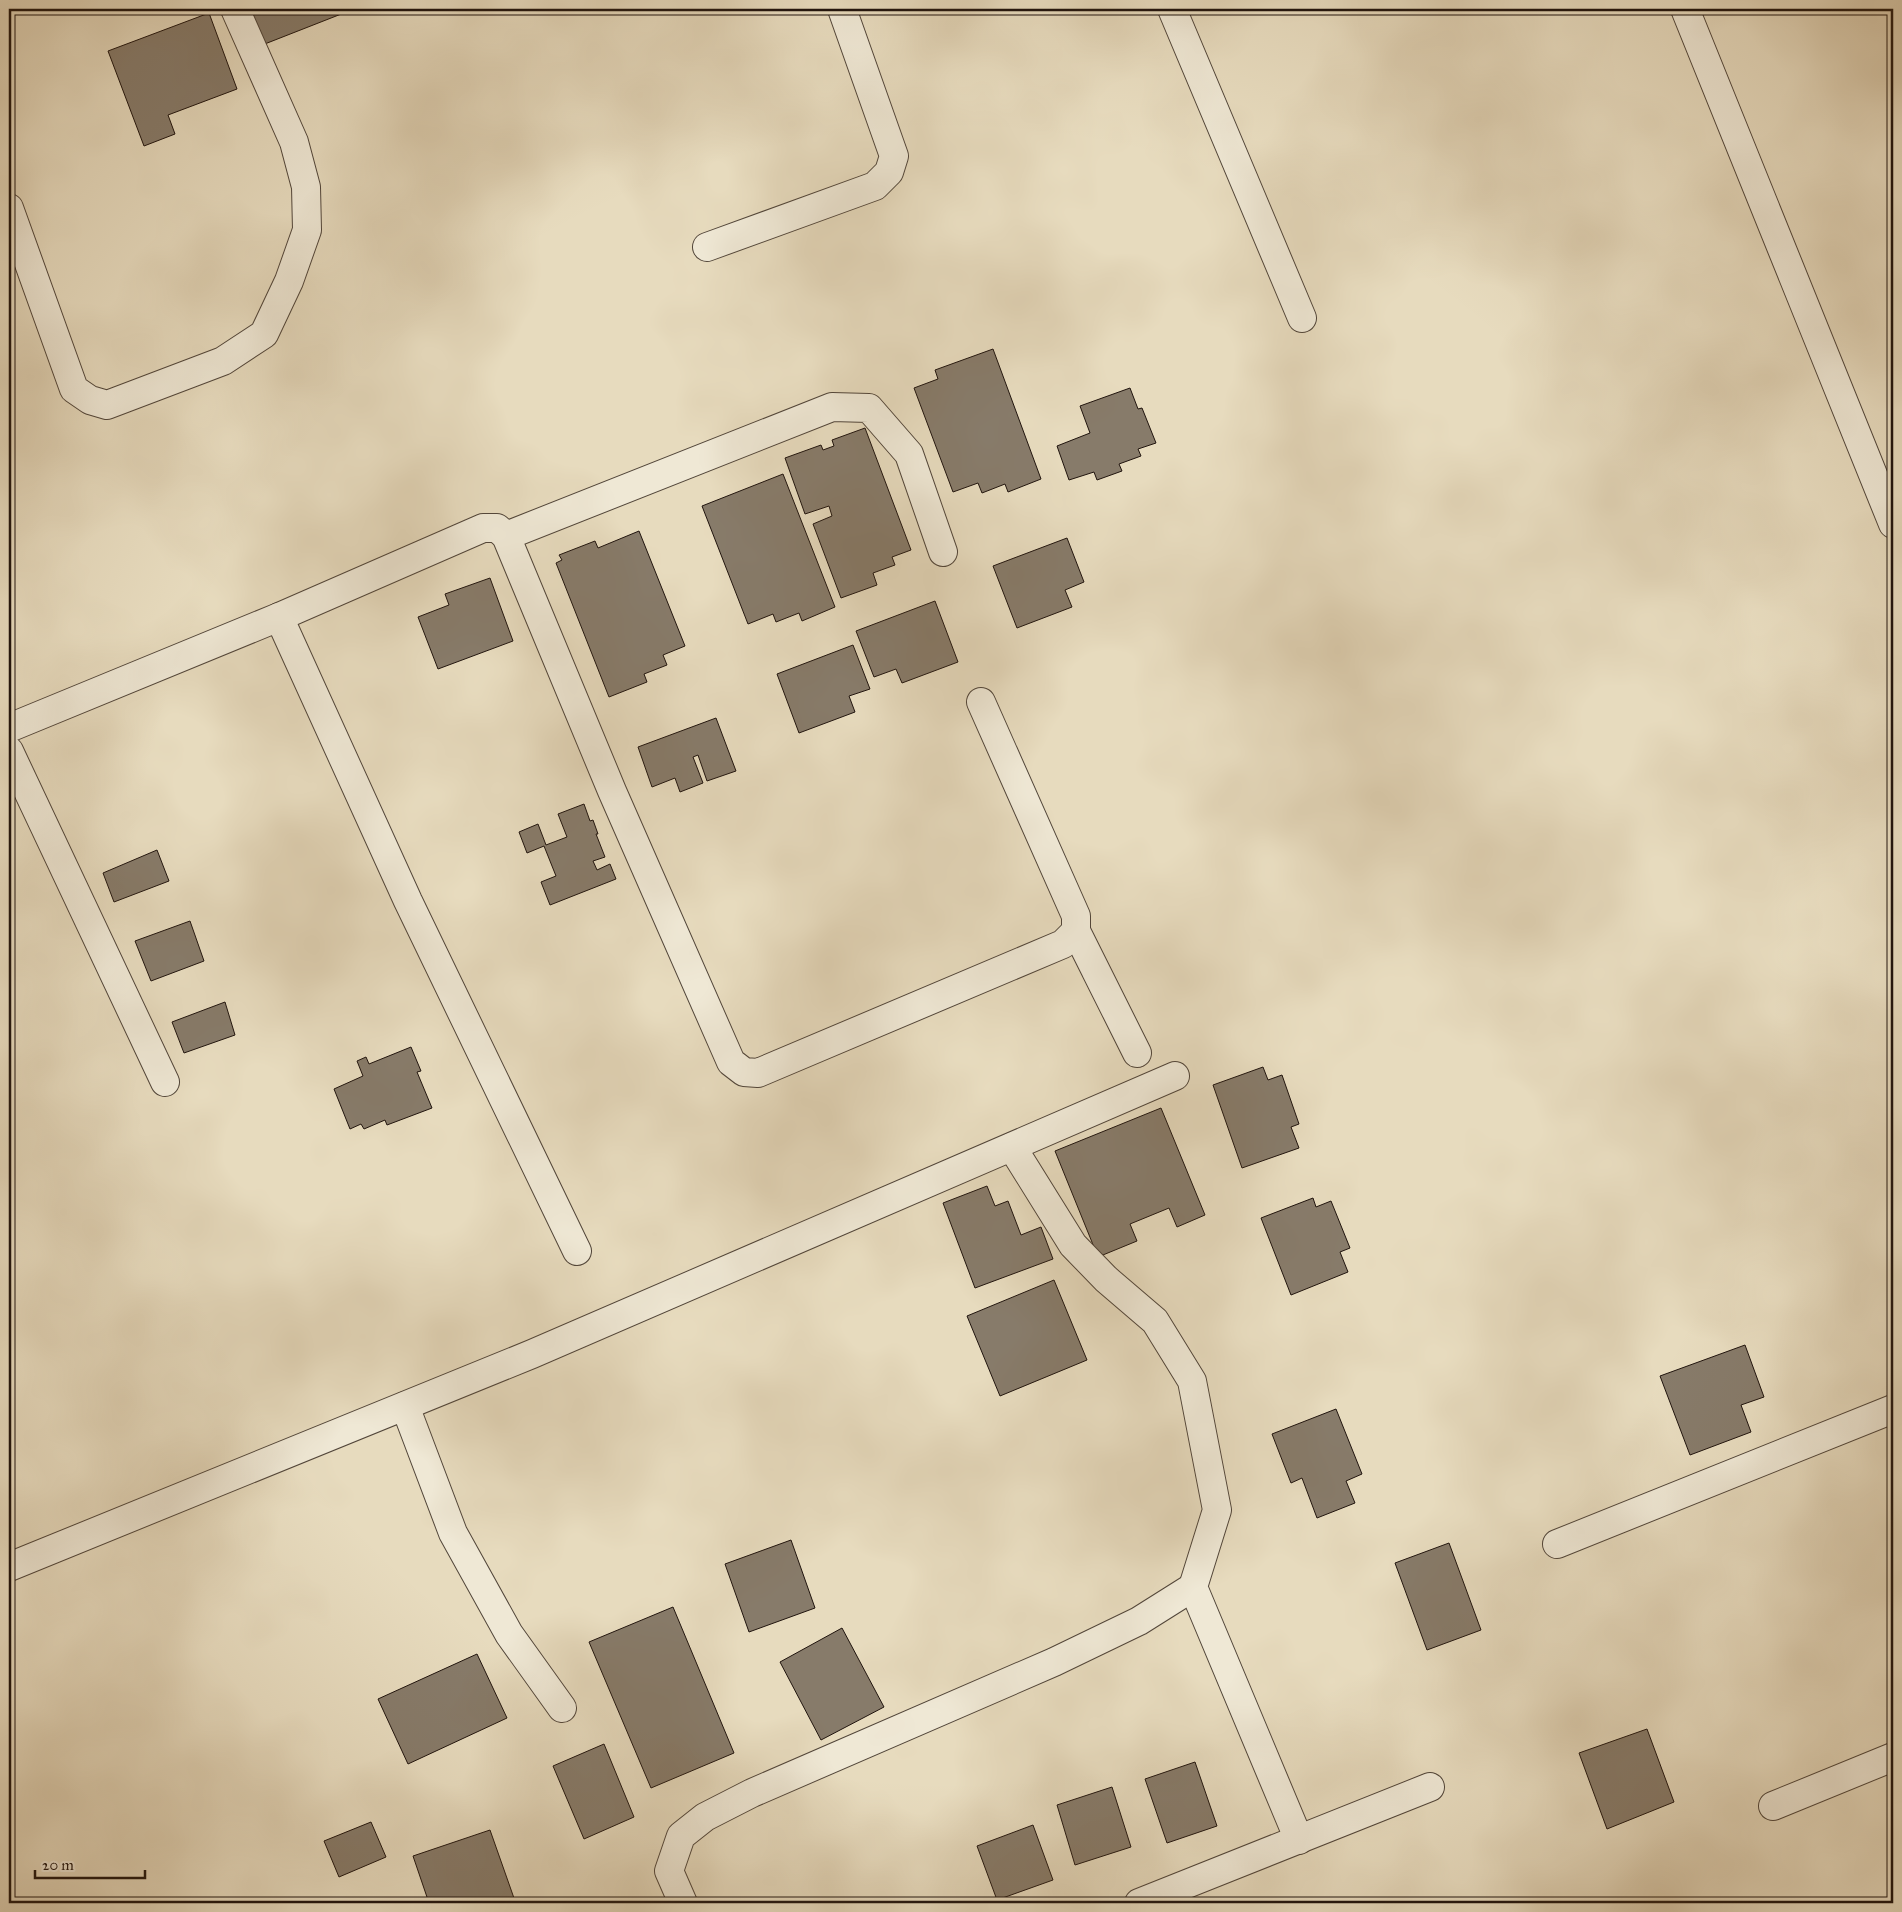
<svg xmlns="http://www.w3.org/2000/svg" width="1902" height="1912" font-family="'IM FELL Great Primer',serif">
<style>
.building{fill:#877b6a;stroke:#20140e}
.lines{fill:none;stroke-linecap:round;stroke-linejoin:round}
.minor-casing{stroke:#52463a;stroke-width:30}
.tertiary-casing{stroke:#52463a;stroke-width:30}
.minor{stroke:#efe8d5;stroke-width:28}
.tertiary{stroke:#efe8d5;stroke-width:28}
</style>
<rect width="100%" height="100%" fill="#e7dbbe"/>
<filter id="stains"><feTurbulence type="fractalNoise" baseFrequency=".004" numOctaves="4"/><feColorMatrix values="0 0 0 0 .2 0 0 0 0 .09 0 0 0 0 .02 0 0 0 .5 -.17"/></filter>
<radialGradient id="worn" r=".72"><stop offset=".6" stop-color="#630" stop-opacity="0"/><stop offset="1" stop-color="#630" stop-opacity=".3"/></radialGradient>
<g class="building">
<path d="M236,9H354L252,49Z"/>
<path d="M209,13L237,89L168,115L175,134L144,146L108,51Z"/>
<path d="M993,349L1041,479L1008,492L1005,484L982,493L978,483L953,492L914,388L938,379L935,370Z"/>
<path d="M1130,388L1138,409L1142,408L1156,443L1138,449L1141,456L1119,464L1122,471L1097,480L1094,472L1069,480L1057,446L1090,433L1080,406Z"/>
<path d="M865,428L911,550L892,557L895,565L873,573L877,585L841,598L813,524L832,516L829,506L805,514L785,458L821,445L823,450L834,446L832,440Z"/>
<path d="M783,474L835,607L802,621L799,613L776,622L773,614L748,624L702,506Z"/>
<path d="M639,531L685,646L663,655L667,665L644,674L647,682L609,697L556,563L562,560L559,555L595,541L598,548Z"/>
<path d="M1067,538L1084,582L1065,590L1072,607L1017,628L993,566Z"/>
<path d="M490,578L513,641L438,669L418,617L449,605L445,594Z"/>
<path d="M935,601L958,662L902,683L896,669L874,677L856,631Z"/>
<path d="M853,645L870,689L849,696L855,712L799,733L777,674Z"/>
<path d="M716,718L736,771L707,781L698,755L693,757L703,783L680,792L675,778L652,787L638,747Z"/>
<path d="M584,804L590,821L593,820L598,834H596L605,857L593,861L597,870L610,864L616,879L550,905L541,882L556,876L544,846L527,853L519,832L538,824L546,845L567,837L558,814Z"/>
<path d="M157,850L169,881L114,902L103,873Z"/>
<path d="M190,921L204,961L151,981L135,941Z"/>
<path d="M225,1002L235,1035L184,1053L172,1022Z"/>
<path d="M411,1047L421,1071L417,1072L432,1108L387,1125L385,1120L364,1129L361,1124L350,1129L334,1089L363,1076L357,1061L366,1057L369,1064Z"/>
<path d="M1263,1067L1268,1080L1282,1075L1299,1124L1291,1127L1299,1148L1242,1168L1213,1085Z"/>
<path d="M1161,1108L1205,1215L1177,1227L1169,1208L1130,1224L1137,1241L1098,1257L1055,1151Z"/>
<path d="M987,1186L995,1206L1008,1201L1021,1235L1041,1227L1053,1259L975,1288L943,1203Z"/>
<path d="M1313,1198L1316,1207L1331,1201L1350,1248L1340,1252L1348,1272L1291,1295L1261,1218Z"/>
<path d="M1054,1280L1087,1360L1000,1396L967,1316Z"/>
<path d="M1745,1345L1764,1397L1741,1405L1751,1432L1690,1455L1660,1376Z"/>
<path d="M1336,1409L1362,1474L1346,1481L1355,1503L1317,1518L1302,1478L1291,1483L1272,1434Z"/>
<path d="M791,1540L815,1608L749,1632L725,1564Z"/>
<path d="M1449,1543L1481,1630L1427,1650L1395,1563Z"/>
<path d="M673,1607L734,1753L651,1788L589,1642Z"/>
<path d="M842,1628L884,1707L821,1740L780,1662Z"/>
<path d="M477,1654L507,1718L408,1764L378,1699Z"/>
<path d="M1647,1729L1674,1802L1607,1829L1579,1753Z"/>
<path d="M604,1744L634,1817L584,1839L553,1766Z"/>
<path d="M1195,1762L1217,1826L1167,1843L1145,1779Z"/>
<path d="M1112,1787L1131,1847L1075,1865L1057,1805Z"/>
<path d="M371,1822L386,1857L339,1877L324,1841Z"/>
<path d="M1033,1825L1053,1880L997,1900L977,1846Z"/>
<path d="M490,1830L515,1901L508,1903H429L413,1856Z"/>
</g>
<g class="lines">
<g class="minor-casing">
<g id="minor">
<path d="M1172,9L1302,318"/>
<path d="M9,208L74,389L90,400L107,405L223,361L264,334L289,281L307,230L306,187L294,142L235,9"/>
<path d="M707,247L875,186L889,172L894,156L842,9"/>
<path d="M506,536L832,407L869,408L909,454L943,552"/>
<path d="M279,617L483,528H497L506,536L612,791L731,1062L744,1072L758,1073L1063,944L1076,931V916L981,702"/>
<path d="M9,728L279,617L408,901L577,1251"/>
<path d="M9,751L165,1082"/>
<path d="M1076,931L1137,1053"/>
<path d="M1012,1147L1073,1245L1106,1279L1155,1321L1192,1381L1217,1510L1193,1587L1299,1840"/>
<path d="M405,1406L453,1533L509,1634L562,1708"/>
<path d="M1557,1544L1893,1409"/>
<path d="M9,1567L532,1354L1175,1076"/>
<path d="M1773,1806L1893,1757"/>
<path d="M683,1903L669,1871L681,1836L705,1817L752,1793L1054,1662L1139,1621L1193,1587"/>
<path d="M1139,1903L1430,1787"/>
</g>
</g>
<g class="tertiary-casing">
<path id="tertiary" d="M1685,9L1893,524"/>
</g>
<use href="#minor" class="minor"/>
<use href="#tertiary" class="tertiary"/>
</g>
<rect width="1902" height="1912" fill="none" stroke="#e7dbbe" stroke-width="30"/>
<rect x="10" y="10" width="1882" height="1892" fill="none" stroke="#20140e" stroke-width="2.5"/>
<rect x="15" y="15" width="1872" height="1882" fill="none" stroke="#20140e"/>
<path d="M35 1870v8h110v-8" fill="none" stroke="#20140e" stroke-width="2.5"/>
<text x="42" y="1870" font-size="15" fill="#20140e" stroke="#efe8d5" stroke-width="4" paint-order="stroke">20 m</text>
<rect width="100%" height="100%" filter="url(#stains)"/>
<rect width="100%" height="100%" fill="url(#worn)"/>
</svg>
